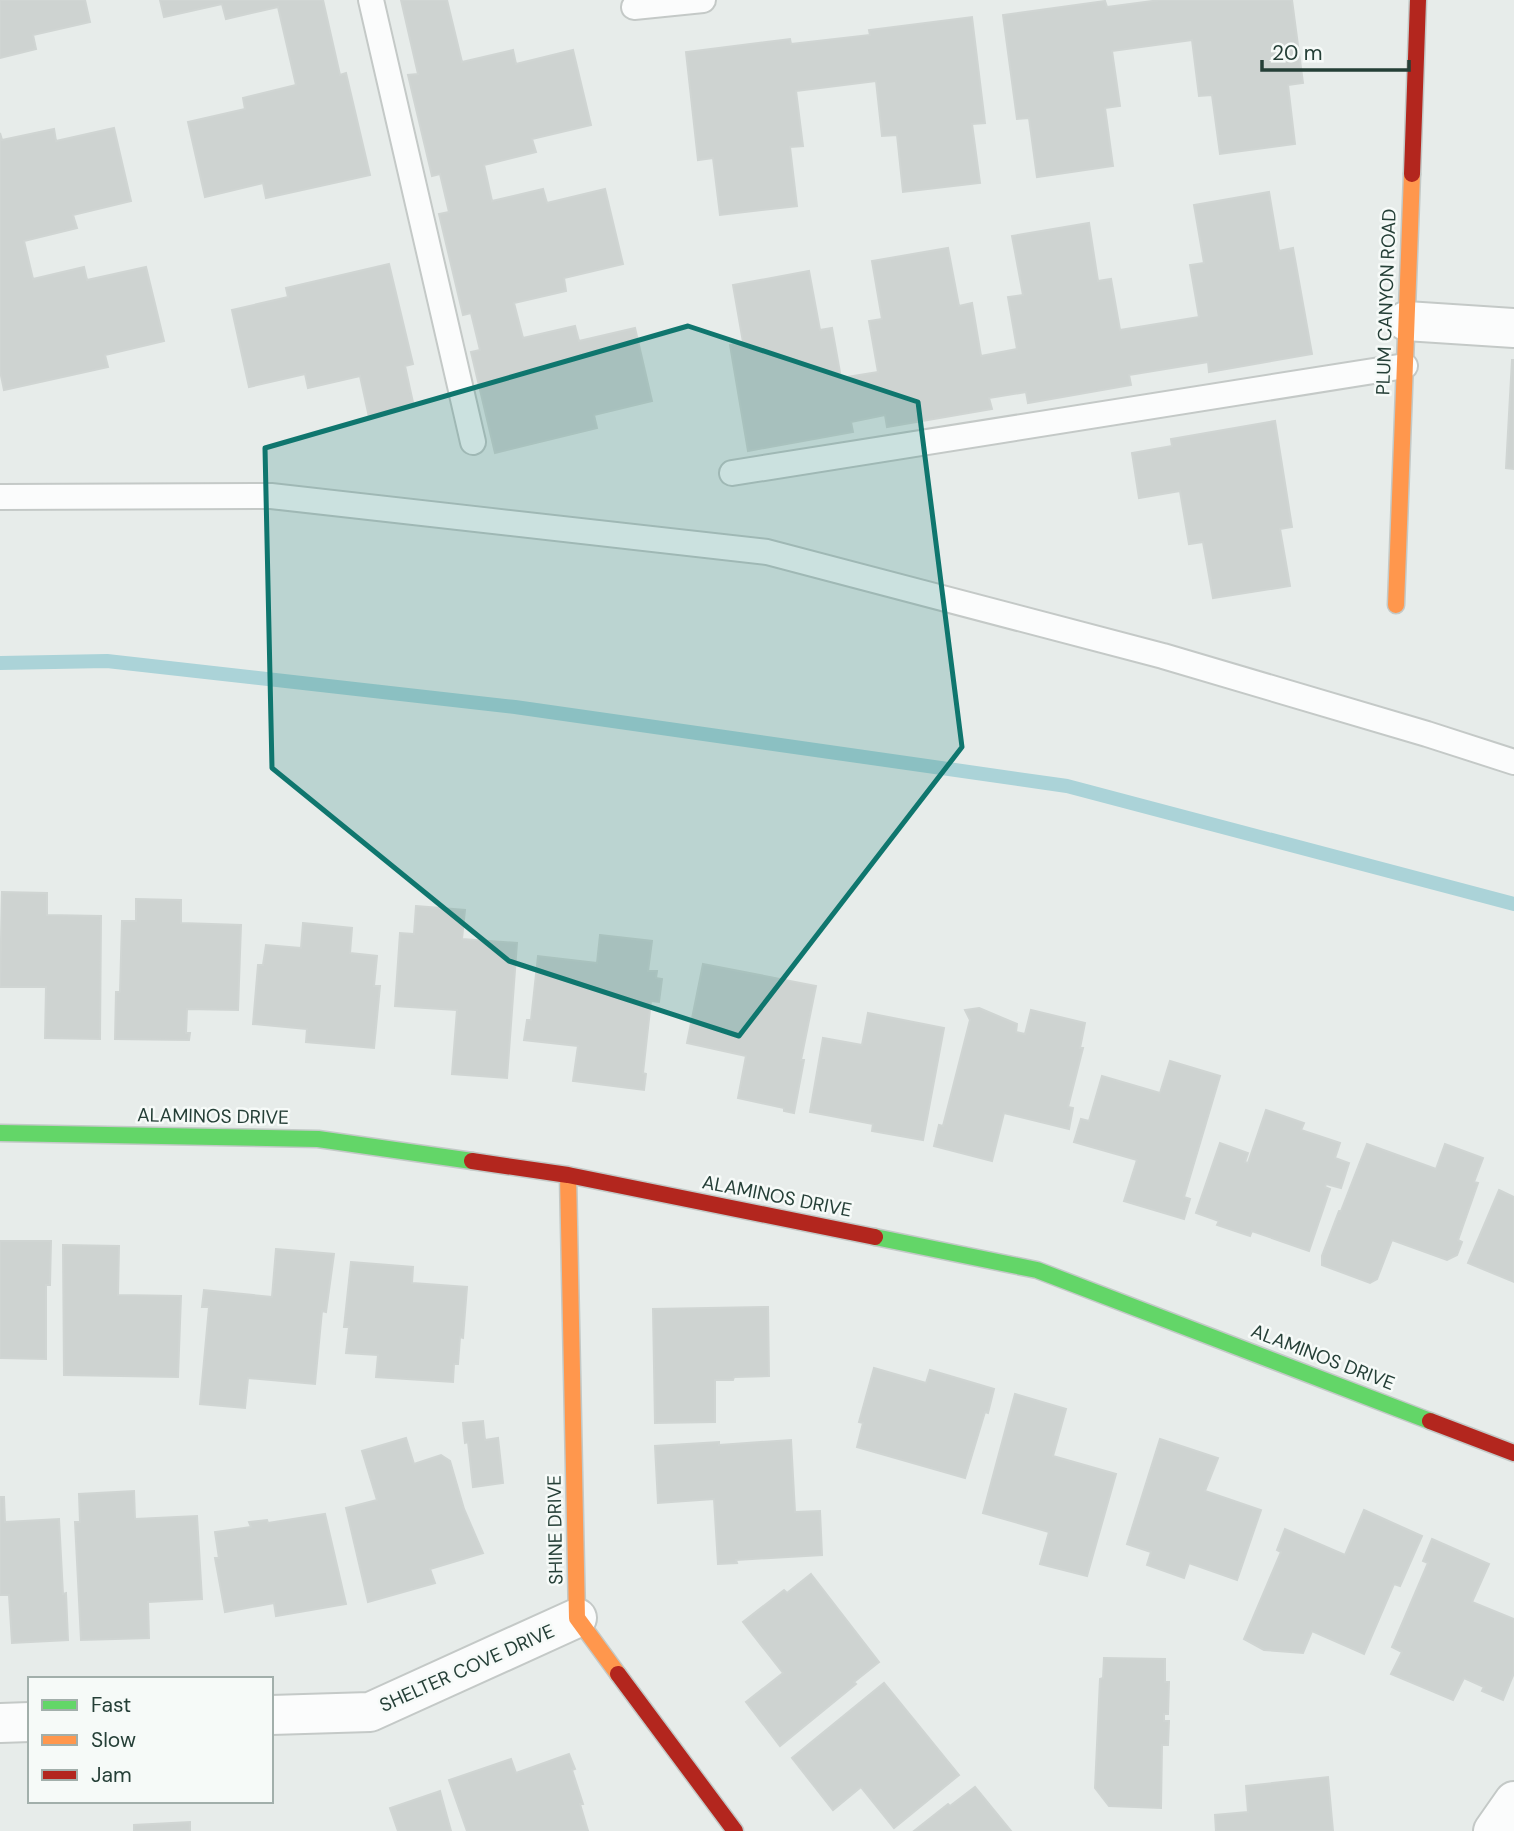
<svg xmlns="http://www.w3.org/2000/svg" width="1514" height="1831" font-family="'DM Sans',sans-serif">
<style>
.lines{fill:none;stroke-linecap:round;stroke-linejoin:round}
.stream{stroke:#abd3d8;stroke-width:14}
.building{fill:#ced3d1;stroke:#d0d5d3;stroke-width:2}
.lane-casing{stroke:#c4c9c7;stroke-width:28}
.street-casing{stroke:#c4c9c7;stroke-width:42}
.fast-casing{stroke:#c3c9c7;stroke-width:19}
.slow-casing{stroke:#c3c9c7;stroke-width:19}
.jam-casing{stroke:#c3c9c7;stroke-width:19}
.lane{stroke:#fbfcfc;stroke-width:24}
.street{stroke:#fbfcfc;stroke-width:38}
.fast{stroke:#63d668;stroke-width:16}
.slow{stroke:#ff974d;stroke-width:16}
.jam{stroke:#b3261e;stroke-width:16}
.marked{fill:#0f766e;fill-opacity:0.2;stroke:#0f766e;stroke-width:5;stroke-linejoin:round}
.labels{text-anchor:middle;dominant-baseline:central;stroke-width:5;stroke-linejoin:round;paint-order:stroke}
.street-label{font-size:19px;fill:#253f37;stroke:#f6faf8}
</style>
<rect width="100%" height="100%" fill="#e7ecea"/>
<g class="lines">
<path class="stream" d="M0,663L107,661L515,707L1067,786L1514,904"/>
</g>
<g class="building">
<path d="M0,0H85L90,22L33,35L36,49L0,58Z"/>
<path d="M160,0H323L340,75L346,73L370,175L266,198L263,183L205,197L188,122L245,109L243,98L296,85L278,7L226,19L222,4L164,17Z"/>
<path d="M401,0H447L462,62L513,50L516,64L573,50L591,125L532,139L536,152L484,165L492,201L543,189L547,203L605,189L623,264L564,278L566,291L514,303L523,338L575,326L579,341L635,328L652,401L594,415L597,428L495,453L471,352L480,350L471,313L463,315L439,214L449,212L440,174L432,176L408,75L418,74Z"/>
<path d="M1160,0H1292L1303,83L1288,85L1295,144L1220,154L1212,95L1199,96L1192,40L1112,51L1120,106L1105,108L1113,166L1037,177L1029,118L1017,119L1003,15L1105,1L1107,7Z"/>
<path d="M972,17L985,123L972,124L980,183L903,192L897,135L882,136L876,81L796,91L803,146L790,147L797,206L720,215L713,158L698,160L686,52L790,39L791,44L870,35L869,30Z"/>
<path d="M114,128L131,201L73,215L77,228L24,241L33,279L84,267L87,280L146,267L164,341L105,355L108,367L4,390L0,371V133L2,140L54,129L56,141Z"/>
<path d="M1269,192L1279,251L1293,248L1312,354L1209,372L1208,362L1129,375L1131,385L1028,403L1026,392L989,398L992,409L887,427L885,415L851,422L853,432L748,451L730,345L743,342L733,285L809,271L820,330L832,328L841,378L878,372L869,321L882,319L872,261L948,248L959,306L972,303L981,356L1017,349L1008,297L1023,295L1012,236L1089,223L1098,281L1111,279L1120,330L1199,317L1190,265L1204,263L1194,205Z"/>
<path d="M389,264L413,364L405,366L414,407L369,417L360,376L308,388L305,374L249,387L232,310L288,297L286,288Z"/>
<path d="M1512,360H1514V469L1506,468Z"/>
<path d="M1275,421L1292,527L1280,529L1290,586L1213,598L1203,542L1189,544L1180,491L1139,498L1132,453L1172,446L1171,439Z"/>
<path d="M2,892L47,893V915L101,916L100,1039L45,1038L46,987H0Z"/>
<path d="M136,899L181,900V923L241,925L238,1010L187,1009L186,1033H190L189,1040L115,1039L116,992H120L122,921H136Z"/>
<path d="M416,906L465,910L462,939L517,943L507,1078L452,1074L457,1010L395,1006L400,933L414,934Z"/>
<path d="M303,923L352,928L350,953L377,956L374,986H380L374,1048L306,1042L307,1029L253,1024L258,965H263L266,945L301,948Z"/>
<path d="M600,935L652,941L648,971H657L656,978L662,979L659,1002L651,1001L643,1073L646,1074L644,1090L573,1081L578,1046L524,1040L527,1020H531L538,956L597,963Z"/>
<path d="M703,964L816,986L801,1060H804L794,1113L784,1111V1108L738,1098L746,1056L687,1043Z"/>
<path d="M979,1008L1017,1024L1016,1032L1025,1034L1031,1010L1085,1023L1080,1048H1083L1068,1107L1073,1108L1069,1129L1004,1113L992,1161L934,1146L939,1125L943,1126L970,1020L965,1010Z"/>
<path d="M868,1013L944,1028L923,1140L872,1131L873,1124L810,1112L823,1038L862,1045Z"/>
<path d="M1170,1061L1220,1076L1184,1197L1190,1199L1184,1219L1124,1201L1137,1160L1074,1142L1081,1119L1089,1121L1102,1076L1160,1093Z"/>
<path d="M1266,1110L1304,1123L1301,1130L1340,1143L1335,1158L1349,1163L1341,1188L1326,1184L1325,1187L1330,1189L1309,1251L1252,1231L1250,1236L1217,1225L1219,1221L1196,1213L1220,1143L1248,1153L1245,1162L1248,1163Z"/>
<path d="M1367,1144L1436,1169L1445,1144L1483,1158L1474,1182L1478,1183L1458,1240L1462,1242L1457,1255L1447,1260L1392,1240L1377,1279L1370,1283L1322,1265V1256L1339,1211H1341Z"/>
<path d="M1499,1190L1514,1197V1282L1468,1263Z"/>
<path d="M0,1241H51L50,1285H46V1359L0,1358Z"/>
<path d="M63,1245L119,1246L118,1295L181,1296L178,1377L64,1375Z"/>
<path d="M276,1249L334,1254L326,1312L322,1311L315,1384L248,1378L245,1408L200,1404L209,1307H202L204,1290L272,1297Z"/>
<path d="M351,1262L413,1267L412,1283L467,1287L463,1338L460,1337L458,1364H454L453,1382L376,1377L378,1355L346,1353L349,1327H344Z"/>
<path d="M768,1307L769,1376L734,1377L733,1380H715V1422L655,1423L653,1309Z"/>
<path d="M874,1368L926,1383L930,1370L994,1389L988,1413L985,1412L965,1478L857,1447L863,1423L859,1422Z"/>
<path d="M1015,1394L1066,1409L1053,1456L1116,1474L1087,1576L1040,1564L1049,1532L983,1513Z"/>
<path d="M483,1421L485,1440L498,1438L503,1483L473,1487L468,1442L465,1443L463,1423Z"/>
<path d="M406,1438L414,1464L441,1455L450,1461L464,1509L483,1553L430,1569L435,1583L368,1602L346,1508L377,1500L362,1451Z"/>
<path d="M1160,1439L1218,1458L1205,1491L1261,1510L1237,1580L1189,1563L1184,1578L1147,1565L1151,1552L1127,1544Z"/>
<path d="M791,1440L795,1512L820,1511L822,1555L736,1560L737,1563L718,1564L714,1499L658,1503L655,1446L719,1442V1445Z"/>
<path d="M134,1491L135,1519L197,1516L202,1599L148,1602L149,1638L81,1640L75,1522H80L79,1494Z"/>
<path d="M0,1497H4L5,1522L59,1519L63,1594L66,1593L68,1640L12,1643L9,1595H0Z"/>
<path d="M1364,1510L1422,1536L1400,1586L1394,1584L1364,1654L1312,1631L1303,1653L1264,1650L1244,1639L1281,1552L1277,1550L1285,1529L1345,1555Z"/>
<path d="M325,1514L346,1604L276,1616L274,1603L225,1612L215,1558H219L215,1532L251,1527L249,1522L267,1520L268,1523Z"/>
<path d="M1432,1539L1489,1564L1472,1602L1514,1619V1673L1503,1700L1482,1691L1484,1687L1464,1678L1453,1700L1391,1674L1402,1652L1392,1647L1428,1563L1423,1561Z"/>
<path d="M811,1574L879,1662L854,1682L856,1684L780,1746L746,1702L783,1673L743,1622L784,1590L787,1593Z"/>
<path d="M1104,1658L1165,1659V1682H1169L1168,1714H1164V1721H1169L1168,1745H1162L1161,1808L1109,1806L1095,1788L1100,1679L1103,1678Z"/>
<path d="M884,1683L959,1775L894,1828L861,1787L833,1810L792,1758Z"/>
<path d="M569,1754L575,1769L572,1770L583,1804H580L588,1831H467L449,1780L511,1759L516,1773Z"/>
<path d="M1328,1777L1333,1831H1216L1215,1815L1248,1812L1246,1786Z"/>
<path d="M975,1787L1011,1831H914L948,1804L950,1806Z"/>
<path d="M440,1791L451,1831H398L390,1808Z"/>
<path d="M190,1822V1831H134V1825Z"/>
</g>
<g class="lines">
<g class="lane-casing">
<g id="lane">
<path d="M371,0L473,442"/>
<path d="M634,7L703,0"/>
<path d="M732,473L1405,366"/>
<path d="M0,497L271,496L767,552L1163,656L1427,734L1514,762"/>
</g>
</g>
<g class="street-casing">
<g id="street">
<path d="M1406,321L1514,328"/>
<path d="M271,1715L370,1712L577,1618"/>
<path d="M0,1723L30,1722"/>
<path d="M1493,1831L1514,1801"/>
</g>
</g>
<g class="fast-casing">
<g id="fast">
<path d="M0,1133L318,1139L472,1161"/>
<path d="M875,1237L1037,1270L1430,1421"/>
</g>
</g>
<g class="slow-casing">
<g id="slow">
<path d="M1396,605L1412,174"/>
<path d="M568,1175L577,1618L618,1674"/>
</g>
</g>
<g class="jam-casing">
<g id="jam">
<path d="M1412,174L1418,0"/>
<path d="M472,1161L568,1175L875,1237"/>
<path d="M1430,1421L1514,1453"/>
<path d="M618,1674L735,1831"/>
</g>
</g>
<use href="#lane" class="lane"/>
<use href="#street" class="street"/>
<use href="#fast" class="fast"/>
<use href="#slow" class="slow"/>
<use href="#jam" class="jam"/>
</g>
<path class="marked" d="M688,326L918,402L962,747L739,1036L509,961L272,768L265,448Z"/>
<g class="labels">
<g class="street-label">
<text transform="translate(1386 302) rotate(-88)">PLUM CANYON ROAD</text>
<text transform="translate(213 1116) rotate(1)">ALAMINOS DRIVE</text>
<text transform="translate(777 1196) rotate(11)">ALAMINOS DRIVE</text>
<text transform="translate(1323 1357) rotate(21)">ALAMINOS DRIVE</text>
<text transform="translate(555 1530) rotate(-91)">SHINE DRIVE</text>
<text transform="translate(467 1668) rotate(-24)">SHELTER COVE DRIVE</text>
</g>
</g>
<rect x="28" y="1677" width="245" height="126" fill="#f6faf8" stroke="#a2afab" stroke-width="2"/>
<rect x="42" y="1700" width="35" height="10" fill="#63d668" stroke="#a2afab" stroke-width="2"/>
<text x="91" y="1712" font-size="21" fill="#253f37">Fast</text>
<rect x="42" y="1735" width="35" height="10" fill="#ff974d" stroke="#a2afab" stroke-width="2"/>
<text x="91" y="1747" font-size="21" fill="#253f37">Slow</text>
<rect x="42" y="1770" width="35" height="10" fill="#b3261e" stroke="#a2afab" stroke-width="2"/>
<text x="91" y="1782" font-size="21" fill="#253f37">Jam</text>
<path d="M1262 60v10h147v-10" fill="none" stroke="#253f37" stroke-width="3.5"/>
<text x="1272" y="60" font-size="21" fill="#253f37" stroke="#f6faf8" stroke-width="5" paint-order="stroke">20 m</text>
</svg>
